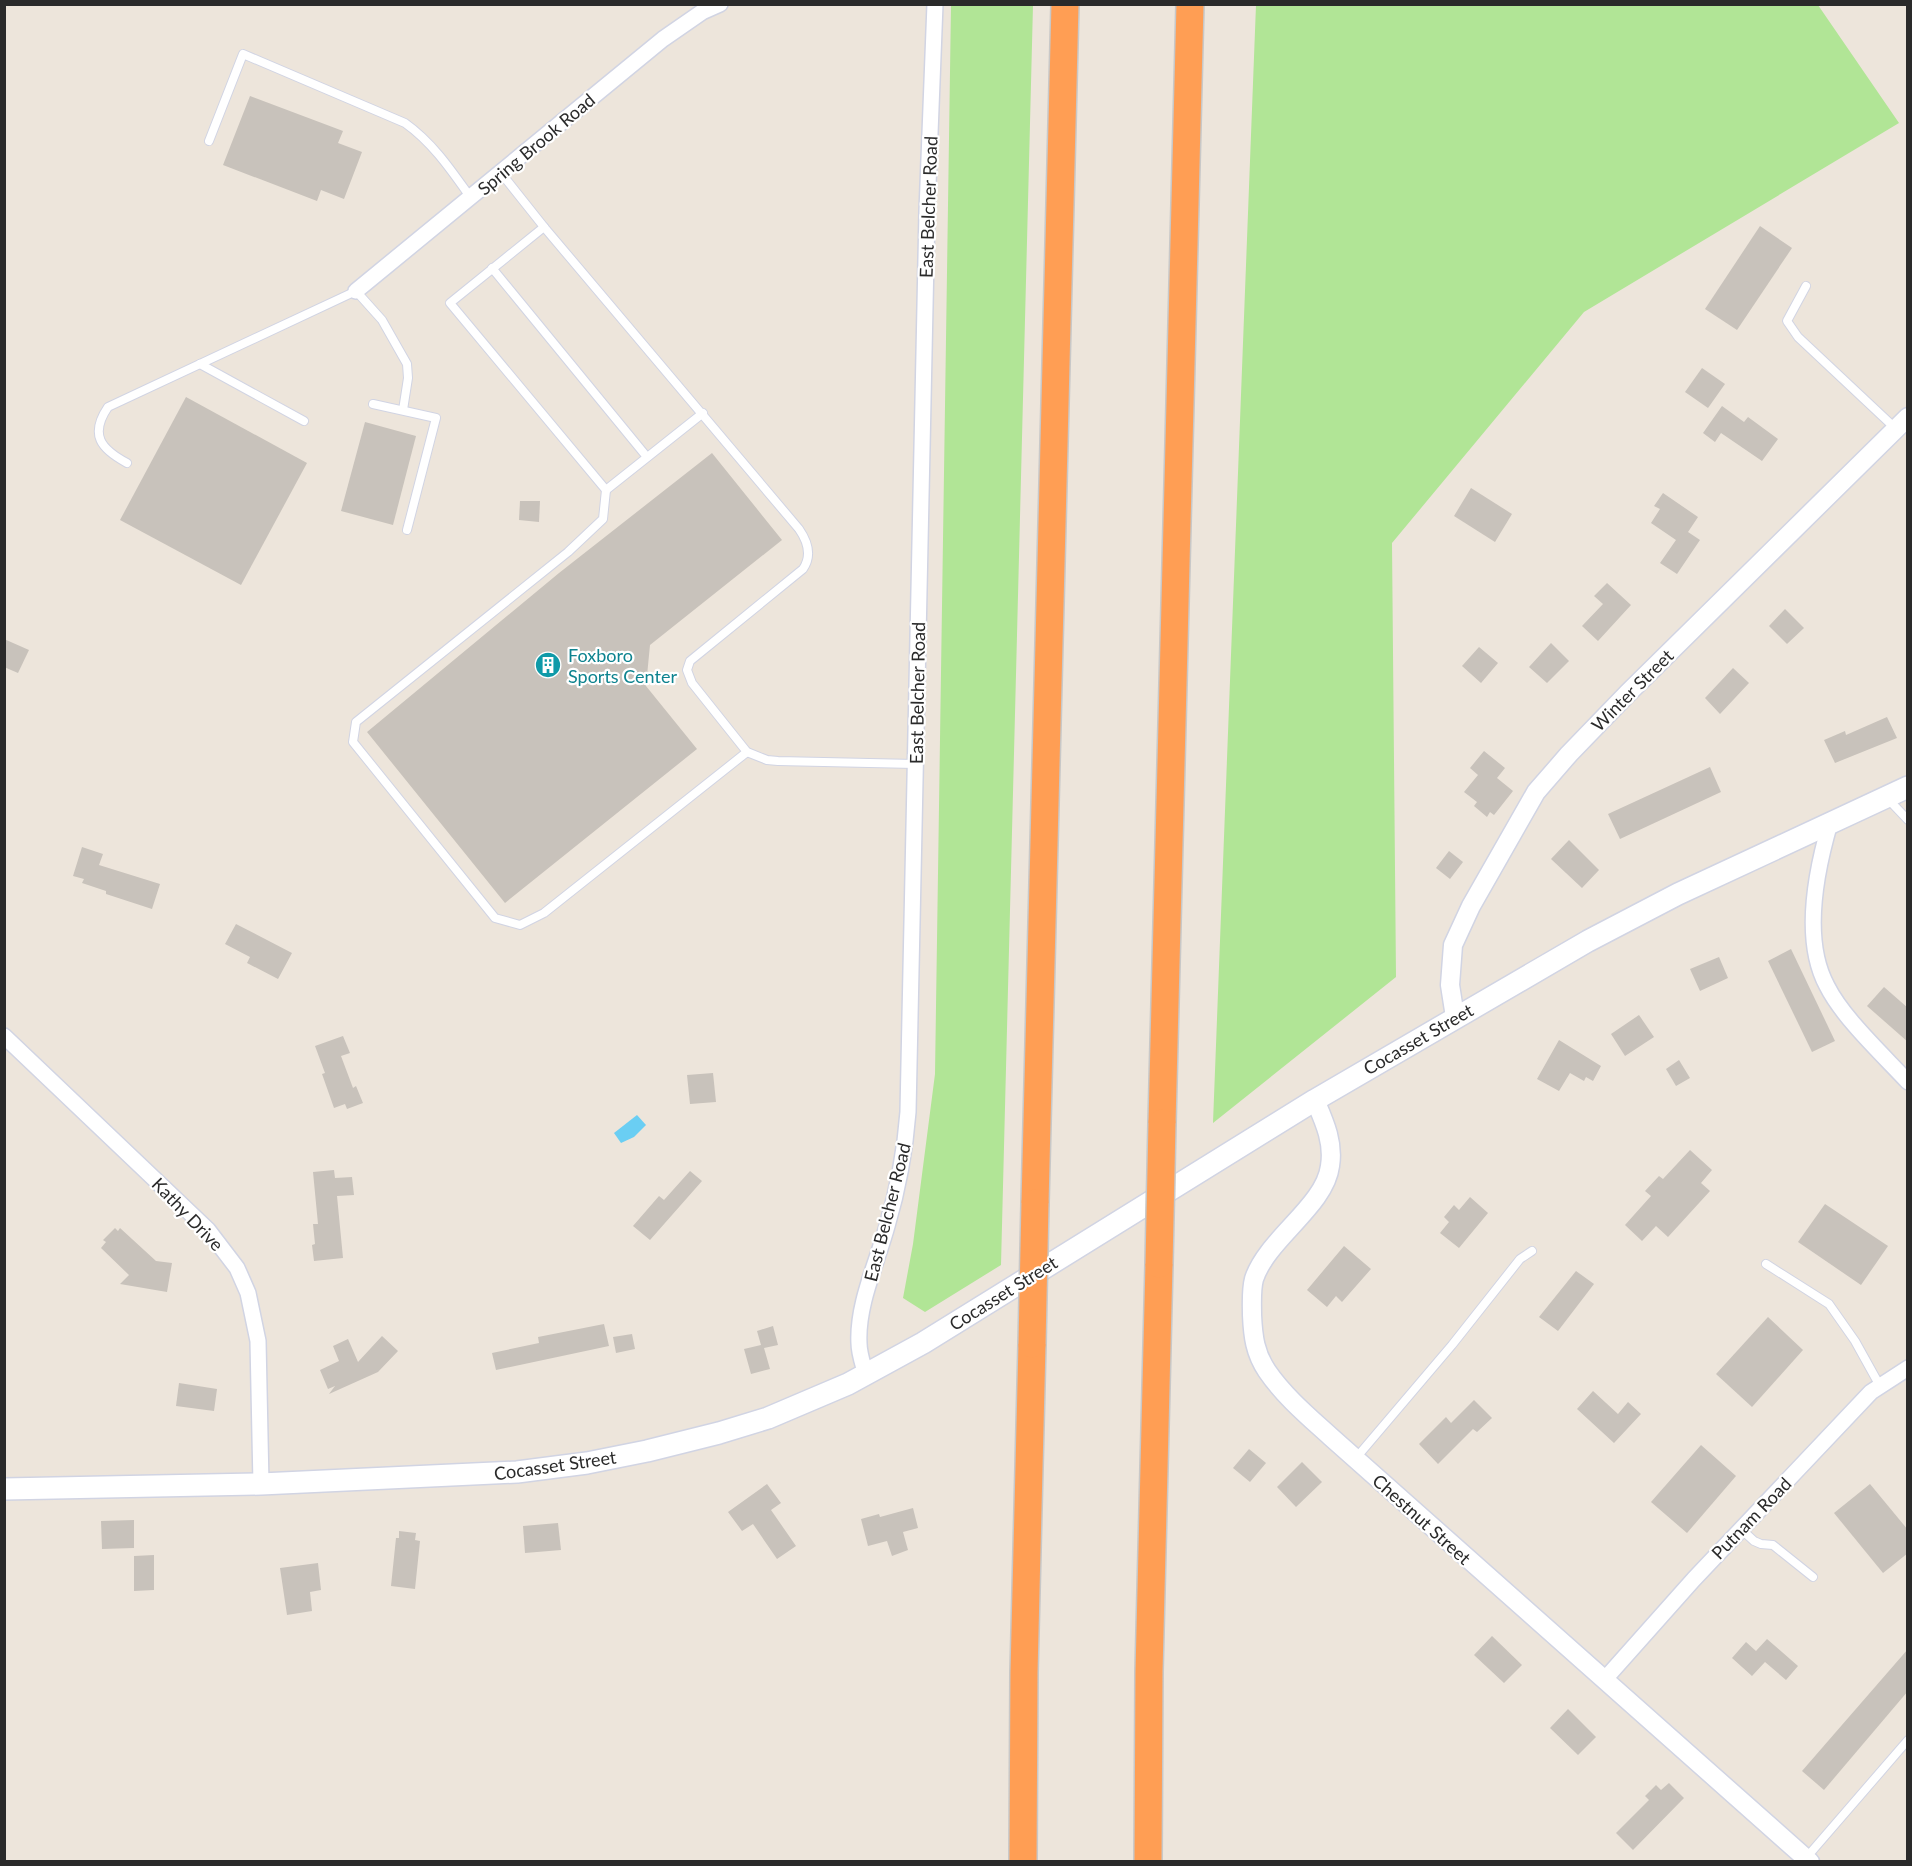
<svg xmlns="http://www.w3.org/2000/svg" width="1912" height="1866" font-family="Lato,sans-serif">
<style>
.green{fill:#b1e596}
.water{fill:#6acef3}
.building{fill:#c8c2bb}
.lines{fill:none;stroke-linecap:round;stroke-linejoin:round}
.service-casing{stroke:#d1d4e3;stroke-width:10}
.minor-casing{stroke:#d1d4e3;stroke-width:18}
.tertiary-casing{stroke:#d1d4e3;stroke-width:21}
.secondary-casing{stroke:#d1d4e3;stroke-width:24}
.motorway-casing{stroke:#c8c8c8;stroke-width:30}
.service{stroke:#fff;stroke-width:8}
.minor{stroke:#fff;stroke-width:15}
.tertiary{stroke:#fff;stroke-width:18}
.secondary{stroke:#fff;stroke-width:21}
.motorway{stroke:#ff9e54;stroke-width:27}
.motorway-bridge-casing{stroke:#c8c8c8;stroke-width:30;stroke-linecap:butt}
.motorway-bridge{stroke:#ff9e54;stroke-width:27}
.labels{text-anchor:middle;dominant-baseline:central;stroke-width:4.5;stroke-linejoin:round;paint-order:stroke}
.street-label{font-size:18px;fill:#2a2a2a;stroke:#fff}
.culture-label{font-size:18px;fill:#0d838f;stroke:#fff;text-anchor:start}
</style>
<rect width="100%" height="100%" fill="#ede5db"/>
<g class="green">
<path d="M951,5H1033L1001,1265L925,1312L903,1298L913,1244L935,1074Z"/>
<path d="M1256,5H1818L1899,123L1584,312L1392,543L1396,977L1213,1123Z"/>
</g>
<path class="water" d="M637,1115L646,1125L634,1137L621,1143L614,1133Z"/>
<g class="building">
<path d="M250,96L343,131L338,143L362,152L344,199L321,190L317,201L223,165Z"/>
<path d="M1760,226L1792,248L1737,330L1705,309Z"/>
<path d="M1702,368L1725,384L1708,408L1685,392Z"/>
<path d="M186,397L307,463L241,585L120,520Z"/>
<path d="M1722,406L1744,422L1748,417L1778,439L1762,461L1721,433L1715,442L1703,433Z"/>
<path d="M365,422L416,436L393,525L341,511Z"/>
<path d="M712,453L782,540L650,645L646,686L697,749L505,903L367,732L559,573Z"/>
<path d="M1471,488L1512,514L1495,542L1454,516Z"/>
<path d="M1663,493L1698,517L1688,532L1700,540L1677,574L1660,563L1676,540L1651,523L1660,509L1654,506Z"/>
<path d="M520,501H540L539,522L519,520Z"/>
<path d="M1607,583L1631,605L1598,641L1582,626L1603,604L1594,596Z"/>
<path d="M1785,609L1804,628L1787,644L1769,626Z"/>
<path d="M4,639L29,650L18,673L4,667Z"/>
<path d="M1551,643L1569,661L1547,683L1529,667Z"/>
<path d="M1479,647L1498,663L1481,683L1462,666Z"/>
<path d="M1733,668L1749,683L1720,714L1705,698Z"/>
<path d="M1887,717L1897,738L1835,763L1824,740L1845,731L1846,735Z"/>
<path d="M1484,751L1505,768L1497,778L1513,791L1494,815L1490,812L1487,817L1474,806L1477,802L1464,792L1478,775L1470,768Z"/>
<path d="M1710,767L1721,792L1620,839L1608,814Z"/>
<path d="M1569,840L1599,870L1582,888L1551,859Z"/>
<path d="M82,847L103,854L99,865L160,884L152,909L106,894V891L82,883L84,879L73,876Z"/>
<path d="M1449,851L1463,862L1450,879L1436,868Z"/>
<path d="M236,924L292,953L278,979L247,963L250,957L225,944Z"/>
<path d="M1791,949L1835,1041L1812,1052L1768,961Z"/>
<path d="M1719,957L1728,978L1700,991L1690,969Z"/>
<path d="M1884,987L1908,1008V1042L1867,1006Z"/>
<path d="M1639,1015L1654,1037L1625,1056L1611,1034Z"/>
<path d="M343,1036L350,1053L341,1056L353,1088L356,1086L363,1103L347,1109L345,1104L334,1108L322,1074L325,1073L315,1046Z"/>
<path d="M1559,1040L1601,1066L1593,1081L1586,1077L1584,1081L1570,1073L1559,1091L1537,1079Z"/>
<path d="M1679,1060L1690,1078L1676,1086L1666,1069Z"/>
<path d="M713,1073L716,1102L690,1104L687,1075Z"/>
<path d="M1690,1150L1712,1170L1701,1183L1710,1191L1668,1237L1656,1226L1642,1241L1625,1225L1651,1196L1645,1191L1659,1176L1663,1179Z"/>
<path d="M334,1170L335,1178L352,1177L354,1195L337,1196L343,1258L314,1261L312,1245L315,1244L313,1224H318L313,1172Z"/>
<path d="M690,1171L702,1181L650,1240L633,1226L659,1196L664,1200Z"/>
<path d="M1470,1197L1488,1213L1459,1248L1440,1233L1449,1222L1444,1217L1454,1205L1459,1210Z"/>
<path d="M1825,1204L1888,1246L1861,1285L1798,1242Z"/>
<path d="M115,1228L118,1231L120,1228L156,1261L172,1263L167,1292L120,1284L129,1275L101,1248L106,1242L103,1240Z"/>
<path d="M1344,1246L1371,1269L1342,1302L1336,1296L1327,1307L1307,1290Z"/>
<path d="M1576,1271L1594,1284L1558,1331L1539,1317Z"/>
<path d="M1768,1317L1803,1350L1752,1407L1716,1374Z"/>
<path d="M604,1324L609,1346L496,1370L492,1353L539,1343L538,1337Z"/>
<path d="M773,1326L778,1345L764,1348L770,1369L751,1374L744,1349L761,1345L757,1331Z"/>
<path d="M632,1334L635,1349L616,1353L613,1337Z"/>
<path d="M382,1336L398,1351L378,1372L329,1394L335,1386L328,1389L320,1370L339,1361L333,1346L348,1339L358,1362Z"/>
<path d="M179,1383L217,1389L214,1411L176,1406Z"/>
<path d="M1593,1391L1618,1414L1628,1402L1641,1414L1614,1443L1577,1409Z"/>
<path d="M1474,1400L1492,1418L1477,1432L1473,1429L1438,1464L1419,1444L1446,1417L1451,1423Z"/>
<path d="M1701,1445L1736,1476L1687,1533L1651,1502Z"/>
<path d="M1249,1449L1266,1463L1250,1482L1233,1468Z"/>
<path d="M1302,1462L1322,1482L1296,1507L1277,1487Z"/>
<path d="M767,1484L781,1503L771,1510L796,1546L777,1559L753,1524L742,1531L728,1512Z"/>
<path d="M1870,1484L1908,1530V1553L1883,1573L1834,1513Z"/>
<path d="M913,1508L918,1528L903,1532L908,1550L892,1556L887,1541L868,1546L861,1519L879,1514L880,1517Z"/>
<path d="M134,1520V1548L102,1549L101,1521Z"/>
<path d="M558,1523L561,1550L525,1553L523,1526Z"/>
<path d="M399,1531L416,1533L415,1540L420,1541L415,1589L391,1586L396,1538H399Z"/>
<path d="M154,1555V1590L134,1591V1556Z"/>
<path d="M318,1563L321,1590L310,1592L312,1611L287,1615L280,1568Z"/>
<path d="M1492,1636L1522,1665L1504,1683L1474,1655Z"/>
<path d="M1767,1639L1798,1666L1786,1680L1765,1662L1752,1676L1732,1658L1746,1642L1756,1651Z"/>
<path d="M1908,1649V1691L1824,1790L1802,1771Z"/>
<path d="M1568,1709L1596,1737L1578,1755L1550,1728Z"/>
<path d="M1669,1783L1684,1798L1633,1850L1616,1833L1649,1800L1645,1796L1656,1785L1661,1790Z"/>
</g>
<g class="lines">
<g class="service-casing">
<g id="service">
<path d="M209,141L243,54L405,123C433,143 451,170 471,198"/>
<path d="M501,173L544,227L799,529C808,542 812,556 803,569L690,661L687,670L692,683L747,752L767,760L778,761L915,764"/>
<path d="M544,227L450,303L606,490L703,413"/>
<path d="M492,268L647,457"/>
<path d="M1806,286L1787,321L1798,337L1895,428"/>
<path d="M200,364L304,421"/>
<path d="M373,404L436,418L407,530"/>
<path d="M127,463C101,449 89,435 108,407L356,291L382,320L407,364L408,378L403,410"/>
<path d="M606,490L603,519L568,552L356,722L353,742L495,918L520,925L544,913L747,752"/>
<path d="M1887,798L1908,820"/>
<path d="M1766,1264L1829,1304L1855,1341L1880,1386"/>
<path d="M1356,1458L1452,1345L1520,1259L1532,1251"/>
<path d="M1741,1529L1754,1541L1761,1544L1773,1545L1813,1577"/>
<path d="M1806,1858L1908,1740"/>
</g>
</g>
<g class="minor-casing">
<g id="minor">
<path d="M356,291L663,39L702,12L720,4"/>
<path d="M1830,823C1816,871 1802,940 1827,986C1843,1018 1883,1055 1908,1082"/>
<path d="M4,1036L208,1230L237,1268L248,1293L258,1341L261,1484"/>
<path d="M866,1375C863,1364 859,1354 859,1343C857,1304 877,1263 887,1226C898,1189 905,1151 908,1112L927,211L935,4"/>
<path d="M1605,1679L1694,1579L1871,1392L1908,1368"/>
</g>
</g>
<g class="tertiary-casing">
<g id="tertiary">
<path d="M1455,1017L1450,985L1453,945L1471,906L1536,792L1569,754L1627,694L1908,417"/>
<path d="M1315,1100C1324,1121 1334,1142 1330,1166C1325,1206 1267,1239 1254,1279C1251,1290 1252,1303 1252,1315C1253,1337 1255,1353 1267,1371C1284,1396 1309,1417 1331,1437L1810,1862"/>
</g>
</g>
<g class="secondary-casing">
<path id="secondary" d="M4,1489L261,1484L517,1472L587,1463L647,1451L719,1433L768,1418L848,1384L923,1343L1315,1100L1588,941L1678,894L1908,787"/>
</g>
<g class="motorway-casing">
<g id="motorway">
<path d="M1162,1123L1190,4"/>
<path d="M1035,1203L1065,4"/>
<path d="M1023,1862L1024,1673L1032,1344"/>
<path d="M1148,1862L1149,1672L1159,1264"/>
</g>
</g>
<use href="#service" class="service"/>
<use href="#minor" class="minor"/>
<use href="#tertiary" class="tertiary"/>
<use href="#secondary" class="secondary"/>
<use href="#motorway" class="motorway"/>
<g class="motorway-bridge-casing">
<g id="motorway-bridge">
<path d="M1159,1264L1162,1123"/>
<path d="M1032,1344L1035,1203"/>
</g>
</g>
<use href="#motorway-bridge" class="motorway-bridge"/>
</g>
<defs>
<g id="building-disc" transform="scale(1.35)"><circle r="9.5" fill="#0f9aa8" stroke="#fff"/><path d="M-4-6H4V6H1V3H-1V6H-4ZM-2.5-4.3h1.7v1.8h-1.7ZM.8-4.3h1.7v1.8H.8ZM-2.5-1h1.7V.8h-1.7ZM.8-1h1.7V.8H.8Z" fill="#fff"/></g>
</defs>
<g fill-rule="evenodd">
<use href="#building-disc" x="548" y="665"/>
</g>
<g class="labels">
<g class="street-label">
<text transform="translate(536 144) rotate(-40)">Spring Brook Road</text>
<text transform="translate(928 207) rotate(-88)">East Belcher Road</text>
<text transform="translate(1632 690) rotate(-45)">Winter Street</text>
<text transform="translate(917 693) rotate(-89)">East Belcher Road</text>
<text transform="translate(1418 1039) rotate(-30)">Cocasset Street</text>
<text transform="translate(887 1212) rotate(-76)">East Belcher Road</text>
<text transform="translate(188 1214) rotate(46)">Kathy Drive</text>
<text transform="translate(1003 1293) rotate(-32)">Cocasset Street</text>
<text transform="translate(555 1465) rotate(-8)">Cocasset Street</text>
<text transform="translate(1751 1518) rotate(-46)">Putnam Road</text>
<text transform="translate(1422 1519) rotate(42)">Chestnut Street</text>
</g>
<g class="culture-label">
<text x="568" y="655">Foxboro<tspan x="568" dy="21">Sports Center</tspan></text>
</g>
</g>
<rect width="1912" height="1866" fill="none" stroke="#2a2a2a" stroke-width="12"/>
</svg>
